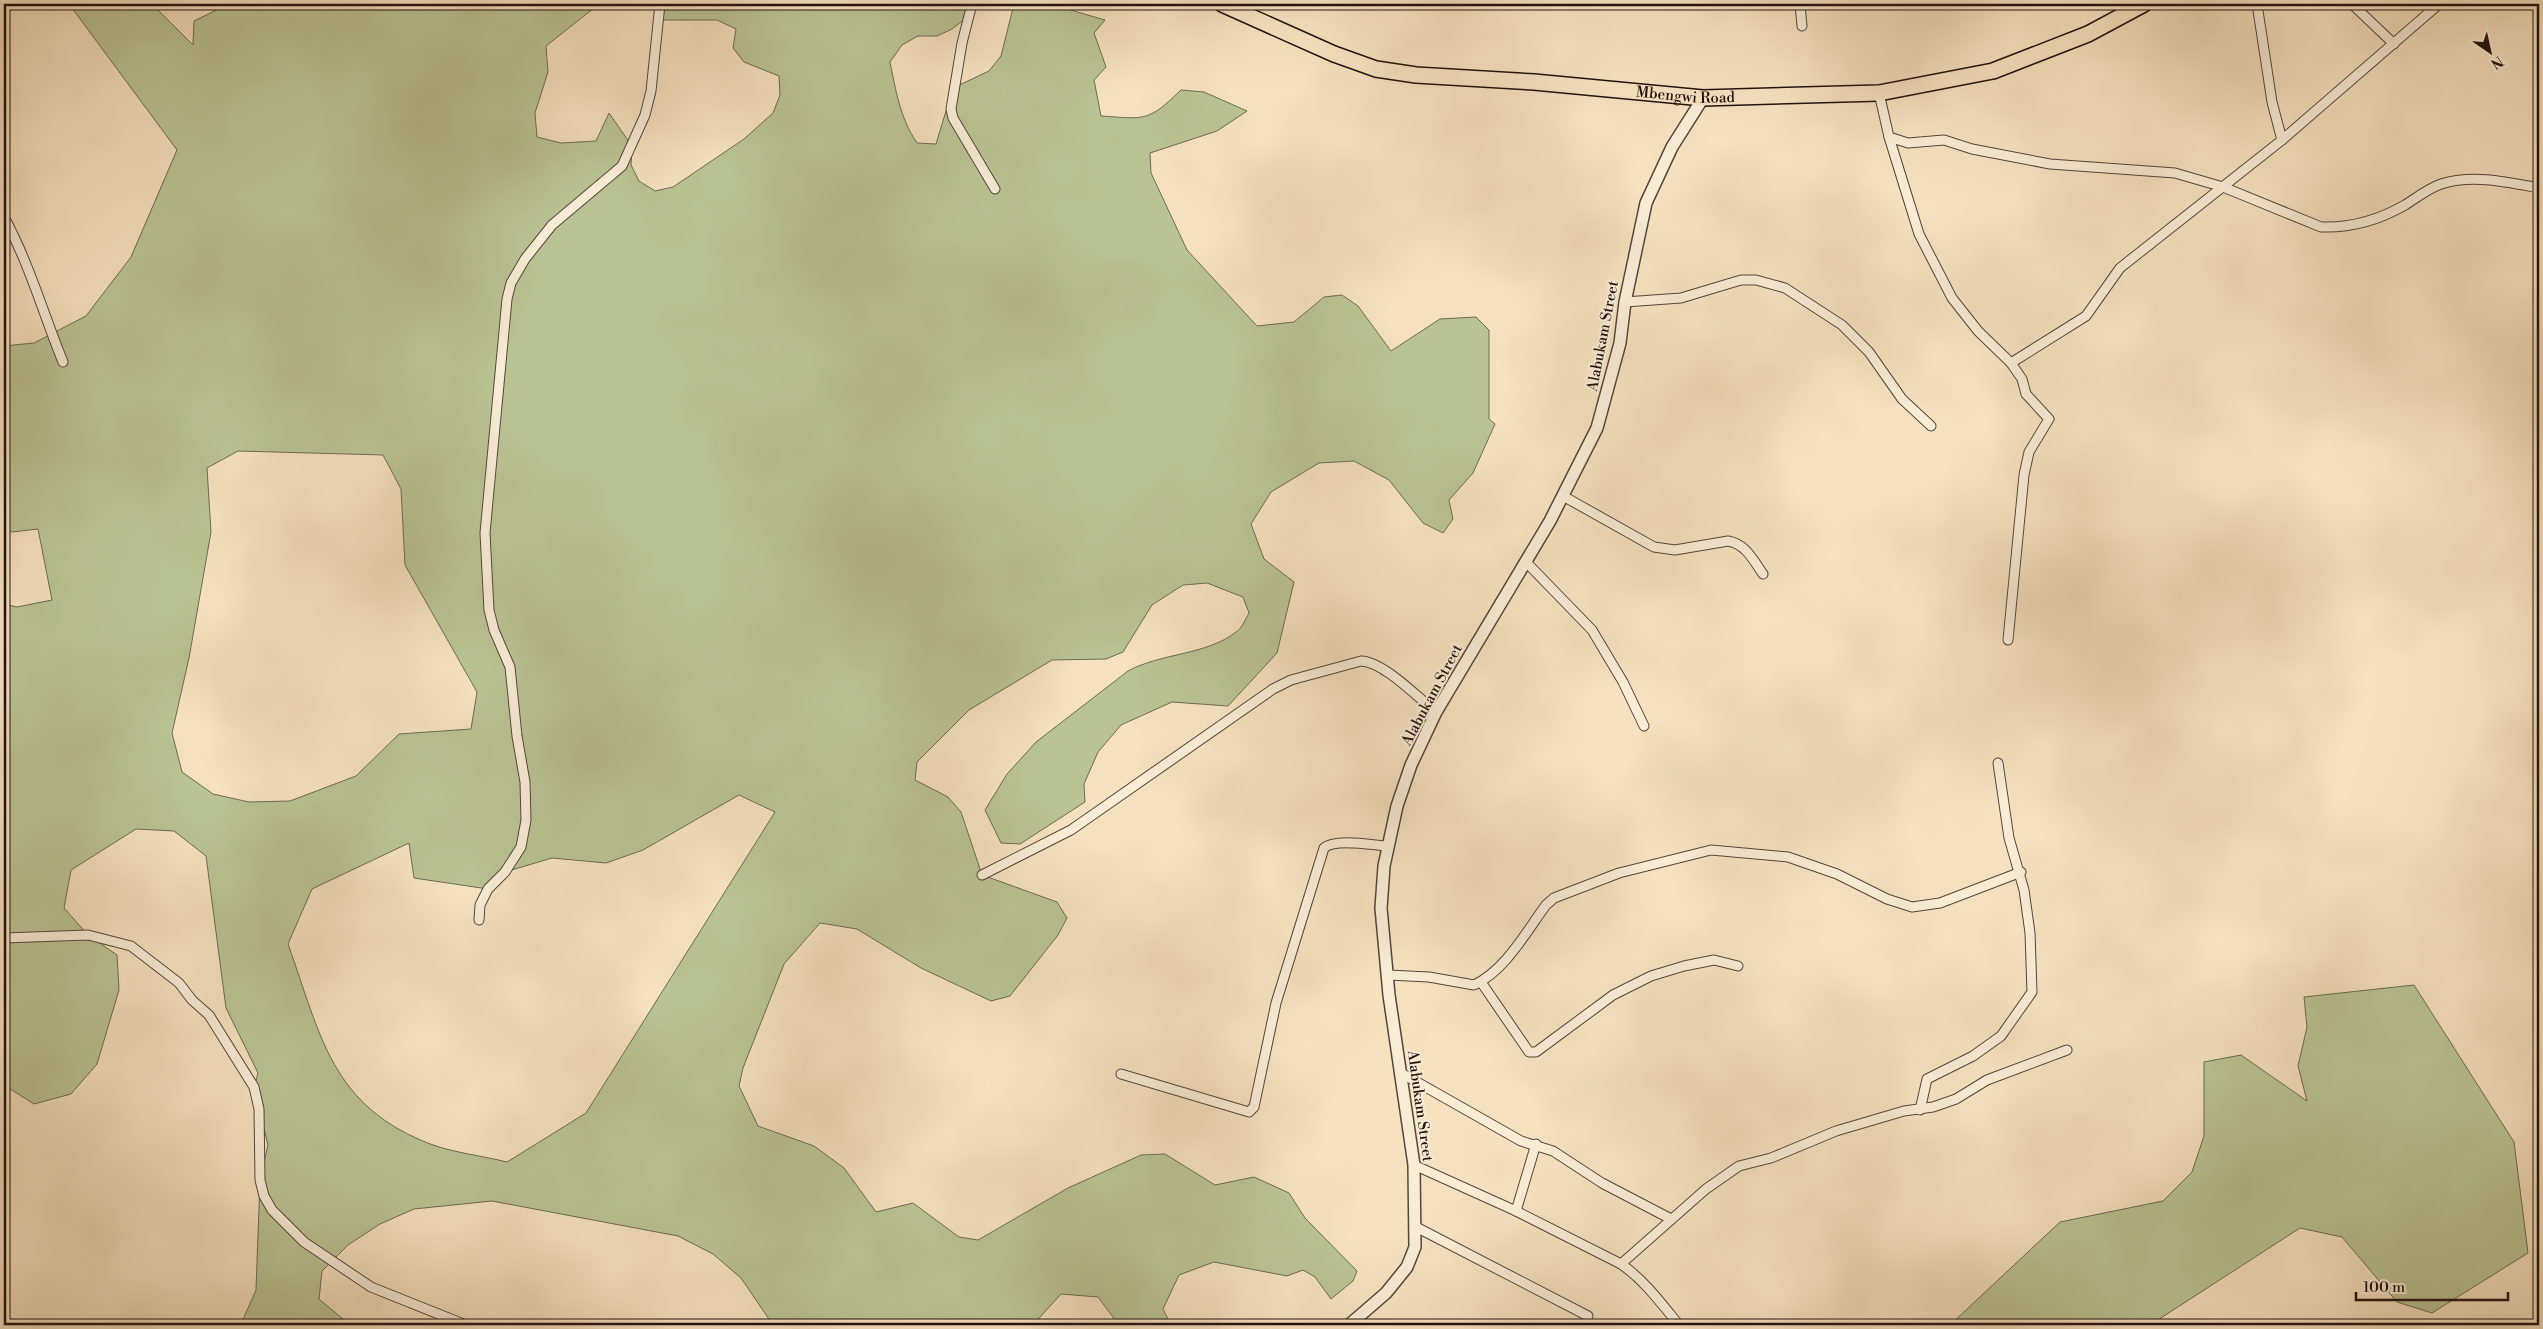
<svg xmlns="http://www.w3.org/2000/svg" width="2543" height="1329" font-family="'Libre Bodoni',serif">
<style>
.green{fill:#bac393;stroke:#6d6b51;fill-rule:evenodd}
.lines{fill:none;stroke-linecap:round;stroke-linejoin:round}
.minor-casing{stroke:#55463b;stroke-width:11}
.tertiary-casing{stroke:#55463b;stroke-width:14}
.primary-casing{stroke:#20130f;stroke-width:18}
.minor{stroke:#f8ecd5;stroke-width:9}
.tertiary{stroke:#f8ecd5;stroke-width:11}
.primary{stroke:#f5e1be;stroke-width:15}
.labels{text-anchor:middle;dominant-baseline:central;stroke-width:4;stroke-linejoin:round;paint-order:stroke}
.street-label{font-size:15px;fill:#20130f;stroke:#f8ecd5}
</style>
<rect width="100%" height="100%" fill="#f5e1be"/>
<filter id="stains"><feTurbulence type="fractalNoise" baseFrequency=".004" numOctaves="4"/><feColorMatrix values="0 0 0 0 .2 0 0 0 0 .09 0 0 0 0 .02 0 0 0 .5 -.17"/></filter>
<radialGradient id="worn" r=".72"><stop offset=".6" stop-color="#630" stop-opacity="0"/><stop offset="1" stop-color="#630" stop-opacity=".3"/></radialGradient>
<g class="green">
<path d="M69,4H152L193,45L194,21L229,4H599L546,46L548,72L535,113L537,137L561,143L596,141L609,113L632,146L631,165L639,181L655,191L673,187L744,139L773,113L780,95L779,76L744,62L733,48L736,29L717,20H658L660,4H964L969,16L952,29L937,36H918L902,45L890,62C896,91 900,118 917,143L936,144L953,88L989,71L1001,56L1014,4H1050L1105,20L1094,33L1106,67L1094,80L1101,116C1146,119 1148,122 1181,90L1204,92L1247,111L1217,131L1150,153L1151,173L1187,250L1257,326L1294,322L1324,297L1342,295L1358,306L1391,351L1440,319L1476,317L1489,330V419L1495,424L1473,473L1449,500L1453,519L1443,533L1423,523L1389,480L1354,461L1319,463L1271,492L1251,524L1264,559L1294,582L1277,653L1228,706L1172,702L1121,725L1098,752L1084,784L1085,802L1020,844L1001,843L985,810L1007,774L1036,742L1128,671C1161,653 1207,655 1236,632C1242,628 1245,620 1249,613L1243,597L1207,583L1183,585L1152,605L1123,652L1106,659L1052,660L969,710L917,762L915,780L948,797L961,812L982,875L1057,902L1067,918L1058,935L1010,996L991,1001L921,968L857,929L820,923L784,964L743,1068L739,1086L758,1126L814,1146L844,1168L876,1212L913,1203L959,1237L978,1240L1068,1188L1141,1155L1165,1154L1215,1185L1254,1177L1289,1193L1305,1218L1357,1271L1353,1281L1331,1299L1315,1277L1303,1270L1287,1276L1214,1262L1179,1275L1163,1309L1171,1325H1119L1098,1297L1061,1294L1033,1325H773L741,1278L713,1254L678,1236L492,1201L414,1209L380,1224L348,1245L322,1271L319,1299L350,1325H239L241,1324L256,1290L260,1180L268,1145L254,1087L258,1073L226,1008L206,856L174,831L136,829L71,870L64,908L88,935L117,955L119,990L97,1064L71,1094L34,1104L4,1085V604L17,607L52,600L38,529L12,532L4,526V346L34,343L86,316L131,257L177,150ZM238,451L383,455L401,489L405,565L477,692L471,729L399,734L356,776L290,801L249,802L213,794L182,772L172,733L189,658L211,532L207,468ZM739,795L775,812L586,1113L507,1162C483,1156 456,1153 433,1145C331,1107 321,1036 288,944L312,889L409,843L414,878L488,889L505,872L552,858L606,863L643,850Z"/>
<path d="M2414,985L2514,1142L2528,1253L2432,1313L2397,1302L2342,1237L2300,1228L2150,1325H1950L2060,1222L2163,1201L2192,1172L2204,1136V1062L2241,1055L2307,1101L2298,1066L2307,1027L2304,997Z"/>
</g>
<g class="lines">
<g class="minor-casing">
<g id="minor">
<path d="M972,4L962,43L951,109L953,118L995,189"/>
<path d="M1800,4L1802,26"/>
<path d="M2257,4L2272,102L2282,140"/>
<path d="M2352,4L2394,44"/>
<path d="M1879,93L1889,137L1908,143L1944,140L1972,149L2050,164L2175,173L2223,187L2321,227C2351,228 2379,220 2405,205C2416,198 2429,188 2441,184C2473,174 2507,182 2539,188"/>
<path d="M1889,137L1919,234L1952,298L1978,331L2011,363L2022,379L2026,394L2049,419L2029,452L2024,475L2008,640"/>
<path d="M4,217C29,263 43,313 63,362"/>
<path d="M1625,302L1681,298L1741,280H1756L1785,288L1842,325L1869,352L1902,399L1931,426"/>
<path d="M2011,363L2086,316L2120,268L2282,140L2439,4"/>
<path d="M1563,496L1654,547L1675,550L1728,541C1746,544 1753,560 1763,574"/>
<path d="M1526,562L1592,630L1623,682L1644,726"/>
<path d="M982,875L1071,830L1273,689L1291,680L1361,661C1384,662 1417,697 1436,712"/>
<path d="M479,920L480,905L488,889L505,872L521,847L526,820L525,782L517,736L510,667L494,630L489,610L485,533L507,299L511,283L525,259L552,225L622,166L645,115L651,91L660,4"/>
<path d="M4,938L88,935L131,946L179,983L192,1000L209,1015L254,1087L259,1109L260,1180L264,1196L272,1210L304,1242L371,1287L466,1325"/>
<path d="M1388,975L1429,977L1474,985C1505,971 1526,932 1546,905L1554,898L1619,873L1711,850L1788,857L1837,874L1887,899L1912,907L1940,903L2021,872"/>
<path d="M1481,982L1529,1052H1536L1613,995L1651,976L1684,966L1714,960L1738,966"/>
<path d="M1401,1073L1521,1141L1553,1151L1602,1183L1671,1219"/>
<path d="M1121,1074L1249,1112L1254,1107L1276,1003L1324,848C1335,838 1372,845 1387,846"/>
<path d="M1920,1110L1927,1079L1973,1056L2001,1036L2032,992L2030,933L2024,890L2009,838L1998,763"/>
<path d="M1414,1165L1516,1211L1621,1264C1644,1280 1661,1303 1679,1325"/>
<path d="M1516,1211L1536,1144"/>
<path d="M1416,1227L1588,1316"/>
<path d="M1621,1264L1706,1189L1739,1166L1771,1158L1836,1131L1904,1111L1933,1107L1956,1099L1987,1080L2067,1050"/>
</g>
</g>
<g class="tertiary-casing">
<path id="tertiary" d="M1349,1325L1386,1293L1407,1267L1415,1247L1414,1165L1389,995L1381,908L1384,866L1397,806L1411,765L1436,712L1550,521L1597,428L1620,343L1625,302L1646,203L1672,147L1703,98"/>
</g>
<g class="primary-casing">
<g id="primary">
<path id="s1" d="M1222,4L1334,54L1376,69L1416,75L1534,82L1703,98L1879,93L1993,71L2088,34L2144,4"/>
</g>
</g>
<use href="#minor" class="minor"/>
<use href="#tertiary" class="tertiary"/>
<use href="#primary" class="primary"/>
</g>
<g class="labels">
<g class="street-label">
<text stroke="none"><textPath href="#s1" startOffset="478">Mbengwi Road</textPath></text>
<text transform="translate(1603 336) rotate(-79)">Alabukam Street</text>
<text transform="translate(1432 695) rotate(-62)">Alabukam Street</text>
<text transform="translate(1420 1106) rotate(82)">Alabukam Street</text>
</g>
</g>
<rect width="2543" height="1329" fill="none" stroke="#f5e1be" stroke-width="20"/>
<rect x="5" y="5" width="2533" height="1319" fill="none" stroke="#20130f" stroke-width="2.5"/>
<rect x="10" y="10" width="2523" height="1309" fill="none" stroke="#20130f"/>
<g transform="translate(2490 52) rotate(146)" stroke="#f8ecd5" stroke-width="4" paint-order="stroke">
<path d="M0-4L9 19L0 12L-9 19Z" fill="#20130f"/>
<text y="-8" font-size="14" font-weight="bold" text-anchor="middle" fill="#20130f">N</text>
</g>
<path d="M2356 1292v8h152v-8" fill="none" stroke="#20130f" stroke-width="2.5"/>
<text x="2363" y="1292" font-size="15" fill="#20130f" stroke="#f8ecd5" stroke-width="4" paint-order="stroke">100 m</text>
<rect width="100%" height="100%" filter="url(#stains)"/>
<rect width="100%" height="100%" fill="url(#worn)"/>
</svg>
